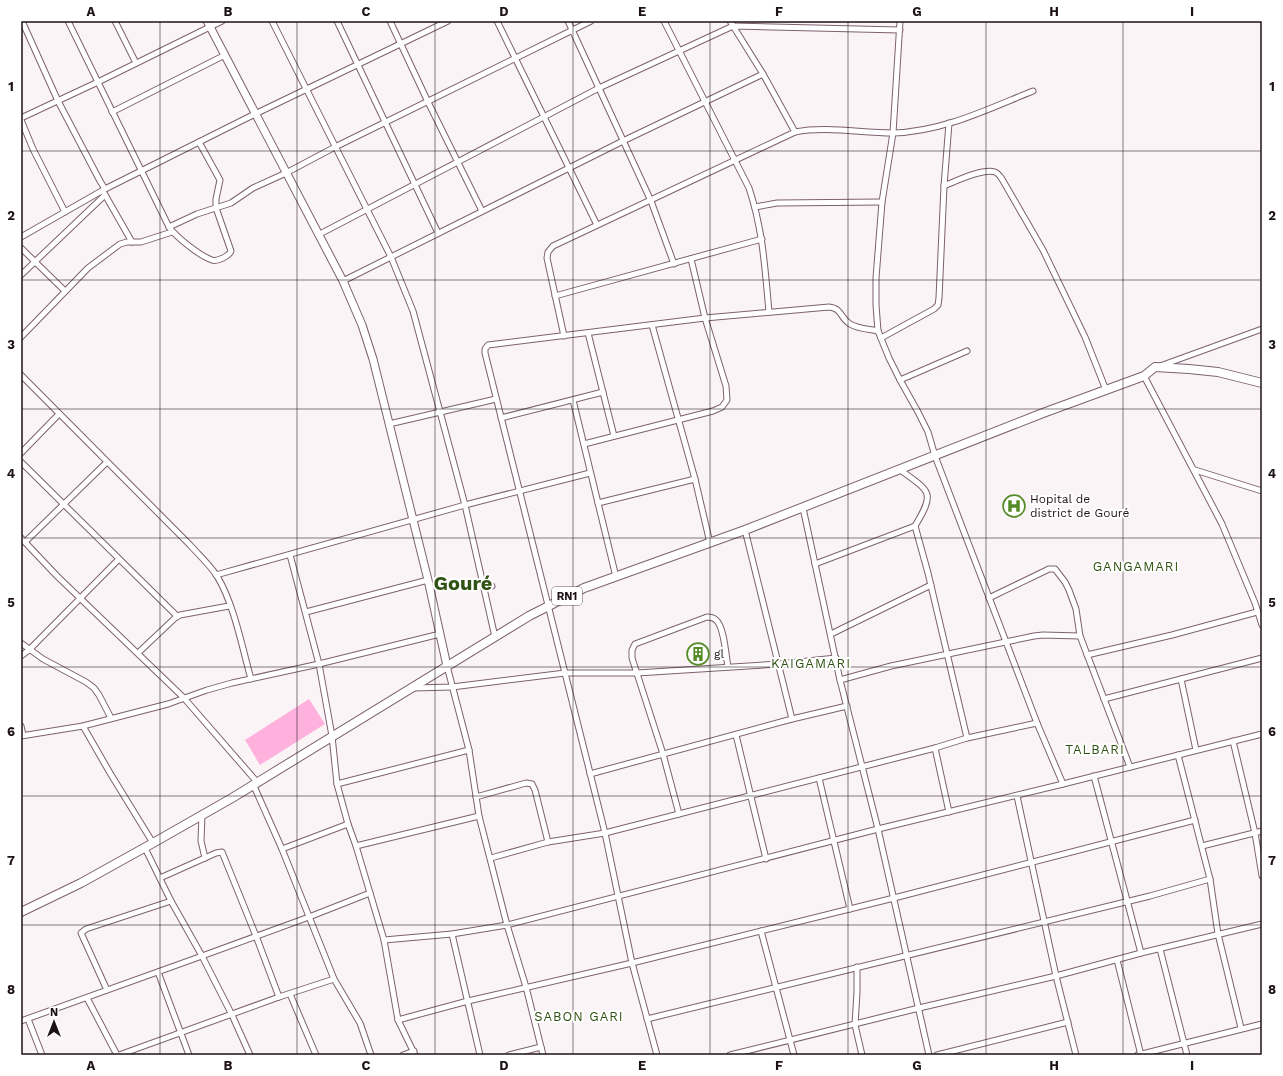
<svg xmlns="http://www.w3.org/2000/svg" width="1283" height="1076" font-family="'Work Sans',sans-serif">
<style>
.pitch{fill:#ffb1de}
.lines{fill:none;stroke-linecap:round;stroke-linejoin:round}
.minor-casing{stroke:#7d6070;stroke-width:7}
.secondary-casing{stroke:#7d6070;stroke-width:9}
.trunk-casing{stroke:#7d6070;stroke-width:10}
.minor{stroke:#fff;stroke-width:5}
.secondary{stroke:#fff;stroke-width:7}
.trunk{stroke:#fff;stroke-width:8}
.grid{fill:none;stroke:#1d1218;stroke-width:1;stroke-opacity:0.55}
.labels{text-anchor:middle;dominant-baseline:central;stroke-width:4;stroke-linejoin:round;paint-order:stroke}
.shield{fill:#fff;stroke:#61595d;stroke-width:1}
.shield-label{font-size:11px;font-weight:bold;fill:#1d1218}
.poi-label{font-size:12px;fill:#1d1218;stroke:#fff;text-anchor:start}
.neighbourhood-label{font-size:13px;letter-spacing:1px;fill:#305313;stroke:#fff}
.town-label{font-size:20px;font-weight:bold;fill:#305313;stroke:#fff}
.neatline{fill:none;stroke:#1d1218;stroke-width:1.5}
.grid-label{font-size:13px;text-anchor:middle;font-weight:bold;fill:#1d1218}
</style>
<rect width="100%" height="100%" fill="#fbf4f7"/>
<path class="pitch" d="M309,699L325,724L260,765L245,740Z"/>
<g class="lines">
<g class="minor-casing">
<g id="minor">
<path d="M22,21L58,101L100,181L105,189"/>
<path d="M68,21L169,227C176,237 200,256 212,260C217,262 229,256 231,251L216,208V199L220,180L199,142"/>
<path d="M115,21L136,63"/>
<path d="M272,21L391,257L413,311L465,505L495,637"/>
<path d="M337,21L438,233"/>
<path d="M390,21L428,102L482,211"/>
<path d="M497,21L597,225"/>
<path d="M568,21L651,201L674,264"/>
<path d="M664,21L749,188C763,230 765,269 769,312"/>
<path d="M730,21L763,74L795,132"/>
<path d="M900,21L893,133L882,202L876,278V305L878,331L889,358L900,380L918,412L928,432L935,456L1037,723L1063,784"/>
<path d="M112,112L225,55"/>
<path d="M21,118L98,82L222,21"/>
<path d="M21,120L33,149L65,212"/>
<path d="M944,186C956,181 983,168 995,172C998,173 1000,176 1002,179L1043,250L1085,337L1106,390"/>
<path d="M104,193L132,242"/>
<path d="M755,207L777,203L882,202"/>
<path d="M169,227L197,214L231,203L253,188L286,173L335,147L591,21"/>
<path d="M318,235L599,88L733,26L900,30"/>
<path d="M21,237L105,189L255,114L448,21"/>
<path d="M21,248L65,291"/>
<path d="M21,275L105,195"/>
<path d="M343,281L623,141L763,74"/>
<path d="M555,296L762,239"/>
<path d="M652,325L695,479L710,543"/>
<path d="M588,333L614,436"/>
<path d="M564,336L547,258L548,252L553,246L795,132C827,126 860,133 893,133C942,132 988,109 1033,91"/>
<path d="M21,337L88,268L120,244L127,242H141L172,232"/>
<path d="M881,338L934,309L938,305L939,298L944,186L949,123"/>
<path d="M1160,366L1262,329"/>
<path d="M21,375L190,545C199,555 210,565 217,576C234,604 242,647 251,679"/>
<path d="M1144,376L1222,524L1255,603L1262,625"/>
<path d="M900,380L967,351"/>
<path d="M573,400L616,577"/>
<path d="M501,418L603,392"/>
<path d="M389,424L496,399"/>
<path d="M584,444L713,411L722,407L727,400L726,386L705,318L691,259"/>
<path d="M21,453L59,414"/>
<path d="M21,462L177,616"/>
<path d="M899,469C930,492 936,491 915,526L928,573L967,738"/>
<path d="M1195,470L1262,491"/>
<path d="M598,503L695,479"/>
<path d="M803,508L840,680L878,829L929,1055"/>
<path d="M745,530L792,719"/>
<path d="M21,538L57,576L184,698L257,782"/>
<path d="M25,542L107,462"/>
<path d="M290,555L319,664L332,736L337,784L348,824L356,846L384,940L398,1020L415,1055"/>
<path d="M815,564L915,526"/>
<path d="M216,575L465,505L590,473"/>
<path d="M484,588L492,586"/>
<path d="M989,598L1049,569H1055L1065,582L1069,590L1076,609L1080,636L1130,767"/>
<path d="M306,612L428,580"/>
<path d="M831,634L931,585"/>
<path d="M21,643L43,659L86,682L94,688L99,695L111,718"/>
<path d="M138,653L175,618L180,615L229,606"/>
<path d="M1087,655L1172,635L1257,612"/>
<path d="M21,656L29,650L119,559"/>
<path d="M447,666L469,750L479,816L507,925L526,987L543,1055"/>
<path d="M1181,679L1196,750"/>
<path d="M840,680L891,666L1034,636L1043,635L1080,636"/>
<path d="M413,688L452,687L565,673H637L779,664L836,658"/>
<path d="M1104,699L1262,658"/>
<path d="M21,726L23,735"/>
<path d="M83,726L110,773L153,843"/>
<path d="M736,735L766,859"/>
<path d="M21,736L83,726L168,704L207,690L232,683L319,664L440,634"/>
<path d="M1233,741L1255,833L1262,876"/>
<path d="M935,748L949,812"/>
<path d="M1178,755L1210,879L1218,934L1241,1028"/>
<path d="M590,774L792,719L847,706"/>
<path d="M1094,776L1141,953"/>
<path d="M819,778L850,909"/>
<path d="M253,784L282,849L334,979L360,1023L371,1055"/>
<path d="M337,784L469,750"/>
<path d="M1017,796L1056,976L1076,1055"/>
<path d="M476,797L526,783L532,784L535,790L548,842"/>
<path d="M202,814L201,841L205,858"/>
<path d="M679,814L663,754L632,658V650L635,644L707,617C710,617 713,617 716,620C724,626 726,656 728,667"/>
<path d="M356,846L479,816"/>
<path d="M1202,846L1262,831"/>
<path d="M145,848L171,901L202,956L232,1015L250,1055"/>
<path d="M282,849L348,824"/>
<path d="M491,858L548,842L605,833L935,748L967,738L1037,723"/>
<path d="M160,878L216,853L222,852L256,936L279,997"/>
<path d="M761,931L794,1055"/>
<path d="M452,934L480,1055"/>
<path d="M384,940L452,934L507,925L878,829L1063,784L1262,734"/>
<path d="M1160,949L1187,1055"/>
<path d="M1117,960L1141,1055"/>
<path d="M857,967V992L855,1025L862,1055"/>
<path d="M158,972L189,1055"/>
<path d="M107,990L81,933L86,929L171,901"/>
<path d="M290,994L316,1055"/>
<path d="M87,998L117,1055"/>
<path d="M28,1019L42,1055"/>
<path d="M647,1019L1150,896L1210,879"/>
<path d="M398,1020L468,1001L632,963L894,898L1195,820"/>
<path d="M21,1021L202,956L309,917L370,893"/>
<path d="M119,1055L279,997L334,979"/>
<path d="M403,1055L414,1051"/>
<path d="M509,1055L541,1047"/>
<path d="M657,1055L632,963L605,833L485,353V349L488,345L705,318L829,307C842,308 840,318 850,324C858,329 869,329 878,331"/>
<path d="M730,1055L919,1008L1056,976L1141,953L1262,924"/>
<path d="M937,1055L1068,1022"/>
<path d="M1138,1055L1262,1024"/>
</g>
</g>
<g class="secondary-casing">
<path id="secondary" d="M207,21L343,281L362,325L373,359L428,580L447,666"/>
</g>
<g class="trunk-casing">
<path id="trunk" d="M21,912L81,883L153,843L232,798L529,616L584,588L745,530L1043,413L1144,376L1155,367L1189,369L1218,372L1262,383"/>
</g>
<use href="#minor" class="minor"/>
<use href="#secondary" class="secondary"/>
<use href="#trunk" class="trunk"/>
</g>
<path class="grid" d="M160,21V1055M297,21V1055M435,21V1055M573,21V1055M710,21V1055M848,21V1055M986,21V1055M1123,21V1055M21,151H1262M21,280H1262M21,409H1262M21,538H1262M21,667H1262M21,796H1262M21,925H1262"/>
<defs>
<g id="hospital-ring" transform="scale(1.15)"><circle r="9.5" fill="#fff" stroke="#558c28" stroke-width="1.5"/><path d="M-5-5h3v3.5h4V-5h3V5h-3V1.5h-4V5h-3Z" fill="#558c28"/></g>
<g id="building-ring" transform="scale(1.15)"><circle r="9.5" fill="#fff" stroke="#558c28" stroke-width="1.5"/><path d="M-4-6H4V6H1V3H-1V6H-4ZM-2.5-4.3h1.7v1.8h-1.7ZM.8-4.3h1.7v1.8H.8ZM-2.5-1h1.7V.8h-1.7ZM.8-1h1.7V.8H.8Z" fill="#558c28"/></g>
</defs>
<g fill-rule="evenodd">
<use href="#hospital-ring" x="1014" y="506"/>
<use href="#building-ring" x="698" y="654"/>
</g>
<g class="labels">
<rect class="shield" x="552" y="587" width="30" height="18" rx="3"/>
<g class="shield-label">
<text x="567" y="596">RN1</text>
</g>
<g class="poi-label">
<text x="1030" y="499">Hopital de<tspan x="1030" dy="14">district de Gouré</tspan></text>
<text x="714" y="654">gl</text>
</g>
<g class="neighbourhood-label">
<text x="1136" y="566">GANGAMARI</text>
<text x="811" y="663">KAIGAMARI</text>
<text x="1095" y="749">TALBARI</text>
<text x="579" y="1016">SABON GARI</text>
</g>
<g class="town-label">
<text x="463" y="583">Gouré</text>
</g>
</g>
<rect width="1283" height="1076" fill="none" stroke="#ffffff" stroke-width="44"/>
<g transform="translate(54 1022)" stroke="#ffffff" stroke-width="3" paint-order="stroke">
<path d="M0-3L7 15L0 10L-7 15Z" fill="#1d1218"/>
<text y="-6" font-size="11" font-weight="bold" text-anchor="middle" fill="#1d1218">N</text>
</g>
<rect x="22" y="22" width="1239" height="1032" class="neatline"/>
<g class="grid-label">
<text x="91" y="16">A</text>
<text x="228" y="16">B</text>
<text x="366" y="16">C</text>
<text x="504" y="16">D</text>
<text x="642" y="16">E</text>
<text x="779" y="16">F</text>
<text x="917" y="16">G</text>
<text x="1054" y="16">H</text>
<text x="1192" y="16">I</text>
<text x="11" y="91">1</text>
<text x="1272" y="91">1</text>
<text x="11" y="220">2</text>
<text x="1272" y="220">2</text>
<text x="11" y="349">3</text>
<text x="1272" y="349">3</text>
<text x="11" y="478">4</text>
<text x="1272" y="478">4</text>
<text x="11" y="607">5</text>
<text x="1272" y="607">5</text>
<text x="11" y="736">6</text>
<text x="1272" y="736">6</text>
<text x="11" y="865">7</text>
<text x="1272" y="865">7</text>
<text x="11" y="994">8</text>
<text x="1272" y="994">8</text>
<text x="91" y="1070">A</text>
<text x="228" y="1070">B</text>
<text x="366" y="1070">C</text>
<text x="504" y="1070">D</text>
<text x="642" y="1070">E</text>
<text x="779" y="1070">F</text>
<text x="917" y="1070">G</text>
<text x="1054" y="1070">H</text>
<text x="1192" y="1070">I</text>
</g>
</svg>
